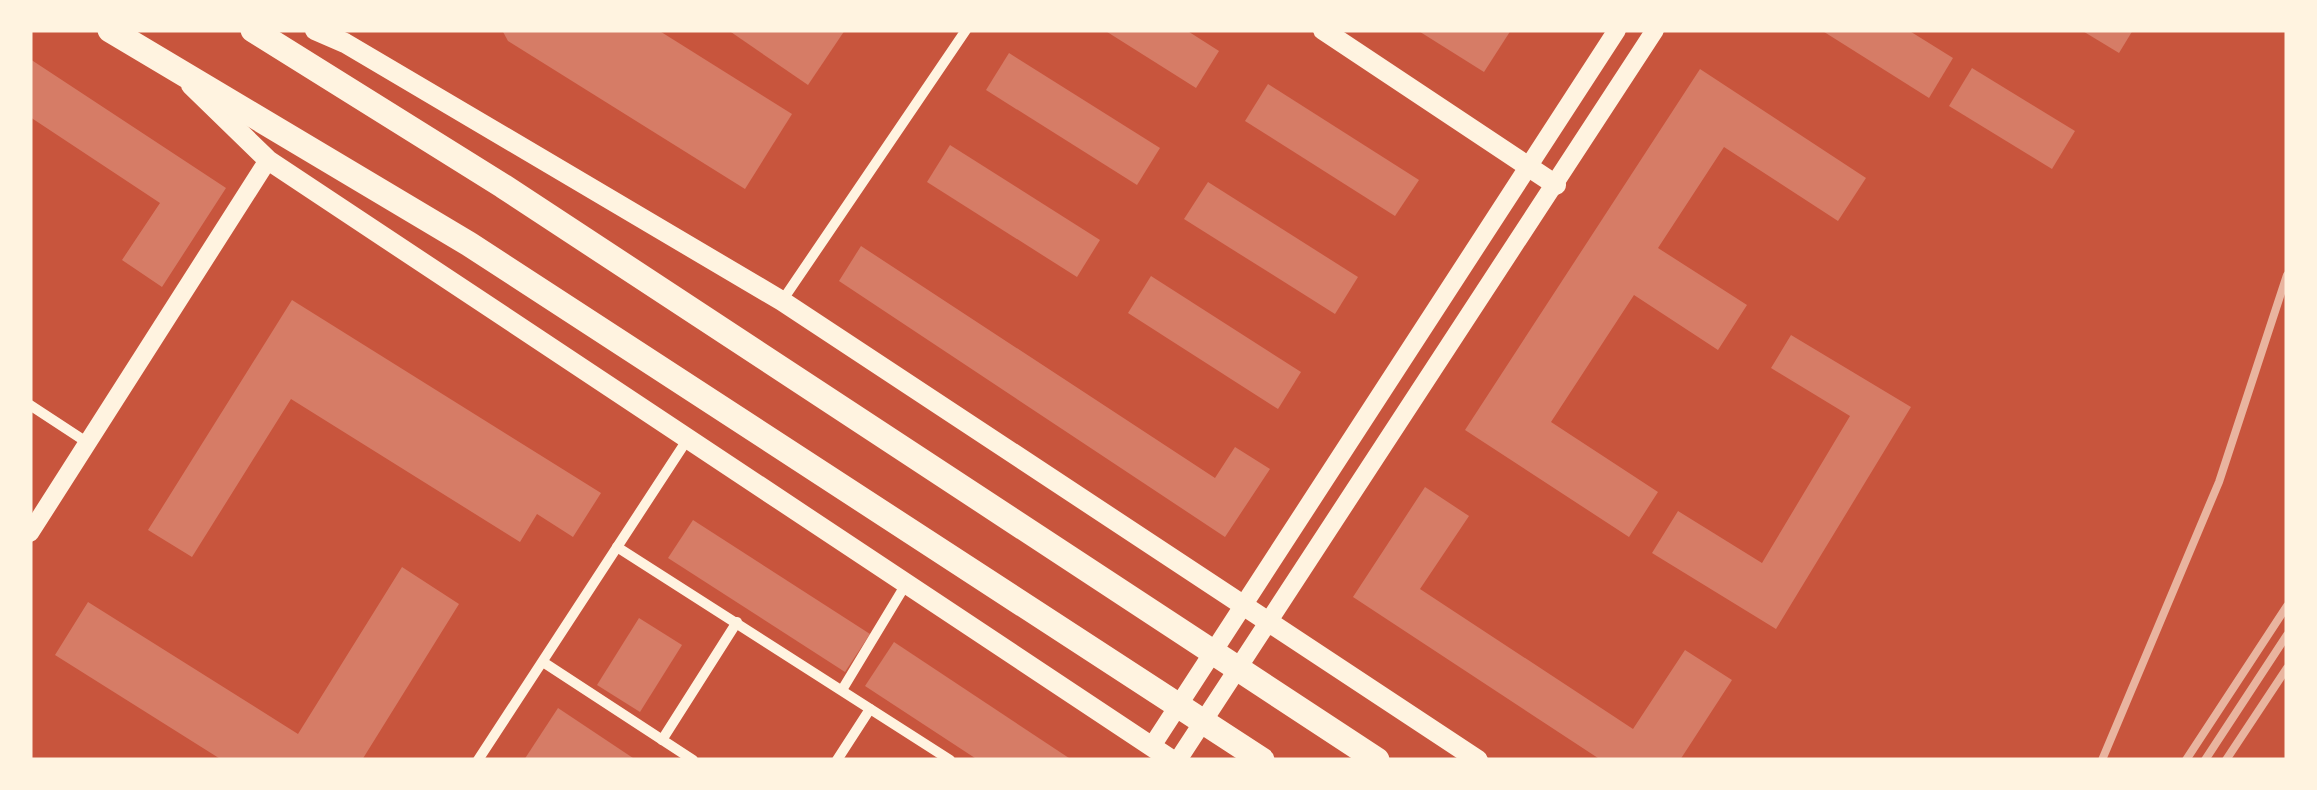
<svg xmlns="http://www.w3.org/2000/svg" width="2317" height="790" font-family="'PT Sans',sans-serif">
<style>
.building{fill:#d67c66}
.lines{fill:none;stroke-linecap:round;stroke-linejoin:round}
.minor{stroke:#fff3e0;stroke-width:10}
.tertiary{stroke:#fff3e0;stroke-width:18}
.secondary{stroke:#fff3e0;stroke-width:20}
.trunk{stroke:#fff3e0;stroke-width:25}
.rail{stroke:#e9b49f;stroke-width:8}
</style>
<rect width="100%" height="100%" fill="#c8553d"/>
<g class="building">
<path d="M502,30H658L792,114L745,189L508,41Z"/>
<path d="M728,30H845L808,85Z"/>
<path d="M1104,30H1186L1219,51L1196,88Z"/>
<path d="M1417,30H1511L1484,72Z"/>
<path d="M1821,30H1908L1953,58L1929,98Z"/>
<path d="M2081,30H2133L2119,53Z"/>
<path d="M1009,53L1160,148L1137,185L986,90Z"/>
<path d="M30,59L226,188L162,287L122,260L160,203L30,117Z"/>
<path d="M1972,68L2075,131L2052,169L1949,106Z"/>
<path d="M1700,69L1866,178L1838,221L1724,147L1658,248L1747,305L1718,350L1634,295L1551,422L1658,492L1629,537L1465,430Z"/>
<path d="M1268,84L1419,180L1395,216L1245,121Z"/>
<path d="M950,145L1100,240L1077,277L927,182Z"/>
<path d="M1208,182L1358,277L1335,314L1184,219Z"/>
<path d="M861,246L1215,478L1235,447L1270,469L1225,537L839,281Z"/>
<path d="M1151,276L1301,372L1278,409L1128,313Z"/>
<path d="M292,300L601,493L573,537L537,514L520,542L291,399L192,557L148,530Z"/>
<path d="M1791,335L1911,407L1776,629L1652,553L1678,511L1762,563L1850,416L1771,368Z"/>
<path d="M1425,487L1469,516L1420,589L1633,729L1685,650L1732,680L1680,760H1601L1353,597Z"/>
<path d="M693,520L870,634L845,672L668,558Z"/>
<path d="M402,567L459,604L362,760H222L55,655L88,602L298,734Z"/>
<path d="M639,618L682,645L640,712L597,685Z"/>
<path d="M894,642L1072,760H978L865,686Z"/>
<path d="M558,708L636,760H524Z"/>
</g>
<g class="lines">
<g class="minor">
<path d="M782,301L966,30"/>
<path d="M30,405L88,443"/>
<path d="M617,547L950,760"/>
<path d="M543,662L693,760"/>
<path d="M842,690L906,584"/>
<path d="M662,740L737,622"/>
<path d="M478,760L687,440"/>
<path d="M837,760L870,709"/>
</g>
<g class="tertiary">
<path d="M30,533L268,160"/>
<path d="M1152,746L1617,30"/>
<path d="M1178,760L1655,30"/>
</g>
<g class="secondary">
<path d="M315,30L345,43L782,301L1478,760"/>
<path d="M1323,30L1556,185"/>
<path d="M191,85L268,160L1172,760"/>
</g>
<g class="trunk">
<path d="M110,30L469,244L1262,760"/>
<path d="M253,30L503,186L1377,760"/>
</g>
<g class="rail">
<path d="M2102,760L2219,482L2287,275"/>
<path d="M2186,760L2287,606"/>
<path d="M2205,760L2287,635"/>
<path d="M2226,760L2287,668"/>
</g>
</g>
<rect width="2317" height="790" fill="none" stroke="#fff3e0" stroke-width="65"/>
</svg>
